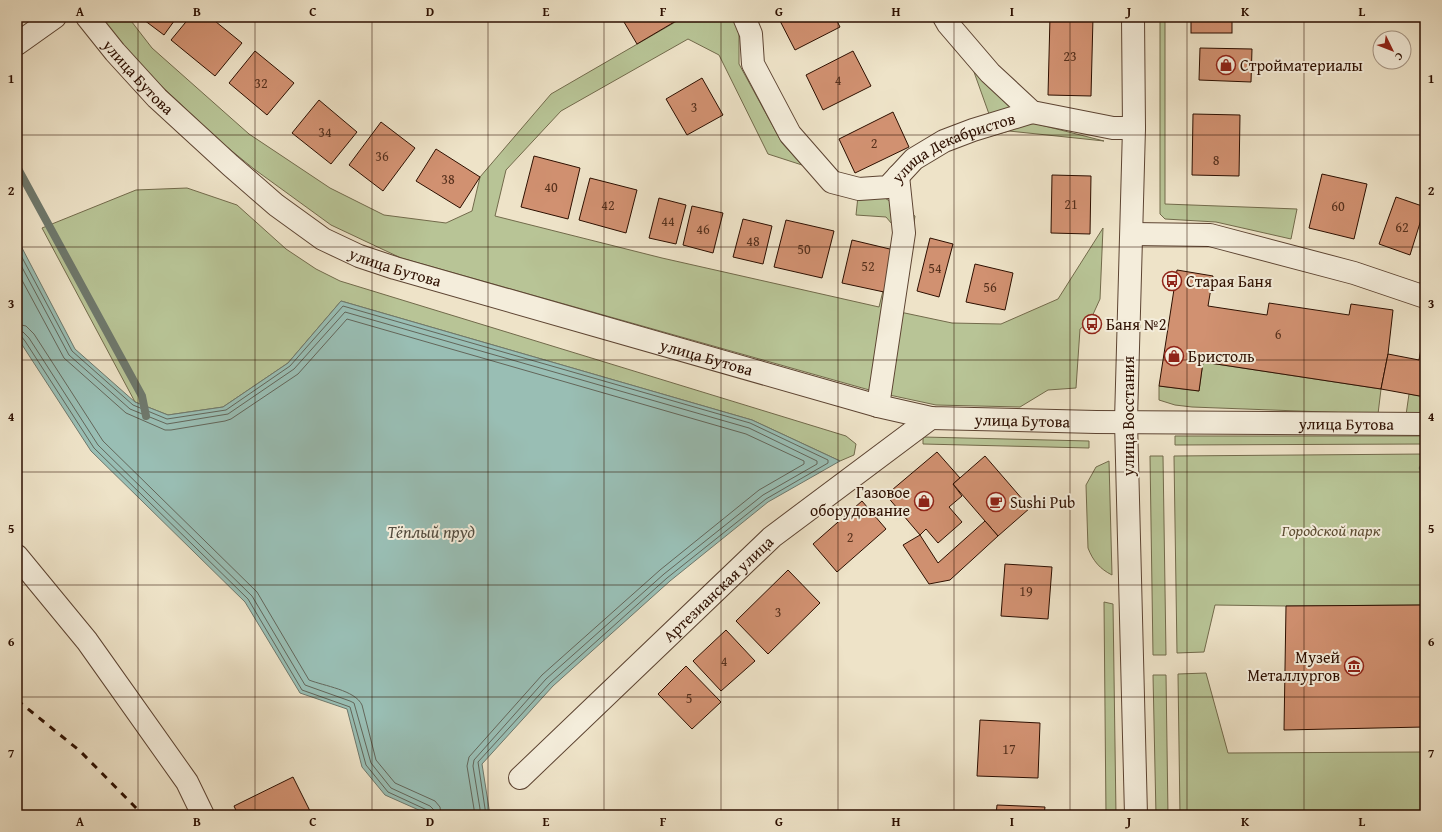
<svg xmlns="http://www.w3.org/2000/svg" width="1442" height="832" font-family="'Gentium Book Plus',serif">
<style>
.green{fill:#b8c496;stroke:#726a4b}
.water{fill:#99beb4;stroke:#6e786c}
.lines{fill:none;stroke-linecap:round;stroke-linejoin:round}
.shore{stroke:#63665a;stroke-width:1}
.stream{stroke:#6e786c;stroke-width:8}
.building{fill:#d19171;stroke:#2d0f00}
.minor-casing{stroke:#5d4432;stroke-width:24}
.minor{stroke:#f4eddb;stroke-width:22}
.rail{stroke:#2d0f00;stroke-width:3;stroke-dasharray:7 7;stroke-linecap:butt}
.grid{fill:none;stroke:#2d0f00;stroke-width:1;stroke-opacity:0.55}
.labels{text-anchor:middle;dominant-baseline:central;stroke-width:4;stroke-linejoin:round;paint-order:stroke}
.number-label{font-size:14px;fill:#56301c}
.poi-label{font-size:16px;fill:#2d0f00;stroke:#f4eddb;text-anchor:start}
.street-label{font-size:16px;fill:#2d0f00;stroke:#f4eddb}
.park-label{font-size:16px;font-style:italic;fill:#5e4e34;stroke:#f4eddb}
.water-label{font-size:17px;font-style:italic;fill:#534c3f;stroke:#f4eddb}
.neatline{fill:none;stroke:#2d0f00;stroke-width:1.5}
.grid-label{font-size:13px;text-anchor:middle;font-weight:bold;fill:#2d0f00}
</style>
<rect width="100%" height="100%" fill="#eee3c8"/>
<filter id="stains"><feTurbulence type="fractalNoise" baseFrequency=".005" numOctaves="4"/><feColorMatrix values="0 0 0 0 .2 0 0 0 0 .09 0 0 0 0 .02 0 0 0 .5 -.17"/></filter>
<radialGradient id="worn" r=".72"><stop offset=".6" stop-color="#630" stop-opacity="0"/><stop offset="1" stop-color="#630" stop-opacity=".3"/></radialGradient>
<g class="green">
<path d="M101,17H128L152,48L249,134L330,188L384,215L446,223L472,211L480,177L551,94L684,17H732L739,33V64L782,143L802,165L768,154L719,55L688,39L561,111L506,170L495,216L662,258L879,307L898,231L886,217L856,215L858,196L883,197L915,216L900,312L952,323L1001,324L1058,299L1103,228L1100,299L1090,321L1080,329L1076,388L1048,390L1020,407L936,405L880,393L401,258L331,225L254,169L222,143L154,79L111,32Z"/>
<path d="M1160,17H1165V204L1297,209L1291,239L1216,222L1165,219L1160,214Z"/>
<path d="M969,58L1017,108L989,114Z"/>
<path d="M1033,123L1104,141L1009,131L948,148Z"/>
<path d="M187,188L237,205L286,249L316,269L340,281L846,436L856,444L854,455L840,461L752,420L341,301L288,363L223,407L168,415L135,402L42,228L136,190Z"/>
<path d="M1203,362L1381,389L1378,414L1192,407L1175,405L1159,400V386L1199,391Z"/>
<path d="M1409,394L1425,397V414L1406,415Z"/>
<path d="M1175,436H1425V444L1175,445Z"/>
<path d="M923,437L1089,441V448L923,444Z"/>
<path d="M1425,454V815H1180L1178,674L1206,673L1228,753L1424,752L1422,605L1286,606L1215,605L1204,652L1177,653L1174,456Z"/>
<path d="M1150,456H1163L1166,655H1153Z"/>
<path d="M1109,461L1112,575C1100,569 1093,561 1088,548L1086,485L1096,467Z"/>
<path d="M1104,602L1113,604L1116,815H1106Z"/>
<path d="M1153,675H1166L1168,815H1156Z"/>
</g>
<path class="water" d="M17,242L21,246L75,349L135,402L168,415L223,407L288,363L341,301L752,420L840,461L768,502L670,581L553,686L482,764L490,815H430L385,795L362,767L347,709L300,693L245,602L91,451L17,337Z"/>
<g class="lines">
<g class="shore">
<path d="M17,248L72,351L133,405L167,419L226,410L290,366L343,306L750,423L828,460V463L766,499L667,578L550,683L478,762L486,815"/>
<path d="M17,258L69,355L130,409L167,424L228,414L294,369L345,312L749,428L817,461V464L763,495L664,574L546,679L474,760L473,766L481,815"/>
<path d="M17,271L64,358L126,413L165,430H171L225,421L231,419L298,374L347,319L746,434L804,461V464L759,490L660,570L542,675L469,757L467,766L475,815"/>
<path d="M17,324L26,326L34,334L103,441L257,592L309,680C324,686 355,690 362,705L376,760L395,783L435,801L440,807L441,815"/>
<path d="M17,330L23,332L29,338L98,445L252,596L305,685L350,701L354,703L371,763L391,788L430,806L434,810L435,815"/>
<path d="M17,335L21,336L25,341L94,448L248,599L302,690L350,707L366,765L388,792L427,810L430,812V815"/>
</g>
<g class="stream">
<path d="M17,167L142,396L146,416"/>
<path d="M1423,468L1425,470"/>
</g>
</g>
<g class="building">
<path d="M140,17H177L164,35Z"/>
<path d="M190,17H210L242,43L215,76L171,40Z"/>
<path d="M621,17H674L676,21L637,44Z"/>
<path d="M778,17H835L840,27L795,50Z"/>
<path d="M1050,17H1093L1091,96L1048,95Z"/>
<rect x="1191" y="17" width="41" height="16"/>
<path d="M1200,48L1252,49L1251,82L1199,80Z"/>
<path d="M255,51L294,83L267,115L229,83Z"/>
<path d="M853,51L871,86L823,110L806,75Z"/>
<path d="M702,78L723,115L687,135L666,99Z"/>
<path d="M319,100L357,132L331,164L292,133Z"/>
<path d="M893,112L909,147L855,173L839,139Z"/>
<path d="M1193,114L1240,115L1239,176L1192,175Z"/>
<path d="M381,122L415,148L383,191L349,165Z"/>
<path d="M436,149L480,177L460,208L416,181Z"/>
<path d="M534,156L580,168L568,219L521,207Z"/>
<path d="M1322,174L1367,184L1354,239L1309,228Z"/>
<path d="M1052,175L1091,176L1090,234L1051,233Z"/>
<path d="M590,178L637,190L626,233L579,220Z"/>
<path d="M1396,197L1425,207L1410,255L1379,244Z"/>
<path d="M659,198L686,205L676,244L649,238Z"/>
<path d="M692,206L723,213L713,253L683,245Z"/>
<path d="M743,219L772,226L763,264L733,257Z"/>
<path d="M786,220L834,231L822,278L774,267Z"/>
<path d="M930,238L953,244L939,297L917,291Z"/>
<path d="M852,240L894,250L884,292L842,283Z"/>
<path d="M975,264L1013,273L1005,310L966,302Z"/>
<path d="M1177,270L1213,276L1208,306L1267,315L1269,303L1349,315L1351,304L1393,310L1388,354L1381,389L1203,362L1199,391L1159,386Z"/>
<path d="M1425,326V397L1381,389L1388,354L1419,360Z"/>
<path d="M937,452L960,478L953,484L962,496L949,507L962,522L938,543L926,529L920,535L886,495Z"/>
<path d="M985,456L1030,508L998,536L953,484Z"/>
<path d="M862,501L886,529L837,572L813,544Z"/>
<path d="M985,521L998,536L950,580L929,584L903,545L920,535L938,563Z"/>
<path d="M1005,564L1052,567L1048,619L1001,616Z"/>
<path d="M788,570L820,603L768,654L736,621Z"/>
<path d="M1422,605L1424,727L1284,730L1286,606Z"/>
<path d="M726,630L755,661L721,691L693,661Z"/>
<path d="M686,666L721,702L692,729L658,694Z"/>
<path d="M980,720L1040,723L1038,778L977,776Z"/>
<path d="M293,777L312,815H238L234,806Z"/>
<path d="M997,805L1045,807L1044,815H996Z"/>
</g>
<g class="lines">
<g class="minor-casing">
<g id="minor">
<path id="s1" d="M87,17L115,52L157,98L230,165L276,205L323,239L359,256L395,268L878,406L931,418L1096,422L1425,424"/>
<path id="s2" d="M744,17L751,34L753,64L790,134L832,182L859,189L888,187L914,159L944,141L973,130L1032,112"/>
<path d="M944,17L948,24L990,73L1032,112L1113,128H1134"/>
<path d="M1133,17L1134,128L1126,421L1136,815"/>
<path d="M17,44L55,17"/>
<path d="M1132,234L1210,235L1354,273L1425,297"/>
<path d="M878,406L904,233L898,176"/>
<path d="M17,556L87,641L187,782L203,815"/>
<path id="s3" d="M520,778L772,537L931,418"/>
</g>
</g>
<use href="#minor" class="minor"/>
<path class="rail" d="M17,700L80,751L143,815"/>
</g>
<path class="grid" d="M138,17V815M255,17V815M372,17V815M488,17V815M604,17V815M721,17V815M838,17V815M954,17V815M1070,17V815M1187,17V815M1304,17V815M17,135H1425M17,247H1425M17,360H1425M17,472H1425M17,585H1425M17,697H1425"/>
<defs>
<g id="shop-ring" transform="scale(1)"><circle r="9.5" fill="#f4eddb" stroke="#8f2418" stroke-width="1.5"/><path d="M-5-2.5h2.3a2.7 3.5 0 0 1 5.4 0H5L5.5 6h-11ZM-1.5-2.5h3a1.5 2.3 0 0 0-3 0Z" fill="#8f2418"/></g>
<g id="bus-ring" transform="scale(1)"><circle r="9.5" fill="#f4eddb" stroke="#8f2418" stroke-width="1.5"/><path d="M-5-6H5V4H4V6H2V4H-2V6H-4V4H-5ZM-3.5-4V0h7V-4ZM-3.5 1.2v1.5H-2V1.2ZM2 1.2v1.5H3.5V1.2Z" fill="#8f2418"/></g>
<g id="cafe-ring" transform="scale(1)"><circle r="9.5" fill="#f4eddb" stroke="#8f2418" stroke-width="1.5"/><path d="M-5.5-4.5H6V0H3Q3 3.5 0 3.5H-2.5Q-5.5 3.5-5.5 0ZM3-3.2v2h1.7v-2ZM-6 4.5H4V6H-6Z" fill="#8f2418"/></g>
<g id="museum-ring" transform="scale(1)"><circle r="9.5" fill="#f4eddb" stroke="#8f2418" stroke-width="1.5"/><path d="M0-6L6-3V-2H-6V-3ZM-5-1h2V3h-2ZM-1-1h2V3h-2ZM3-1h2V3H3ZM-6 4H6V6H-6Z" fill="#8f2418"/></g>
</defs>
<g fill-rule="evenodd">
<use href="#shop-ring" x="1226" y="65"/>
<use href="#bus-ring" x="1172" y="281"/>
<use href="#bus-ring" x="1092" y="324"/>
<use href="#shop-ring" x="1174" y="356"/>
<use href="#shop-ring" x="924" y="501"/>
<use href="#cafe-ring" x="996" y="502"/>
<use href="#museum-ring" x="1354" y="666"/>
</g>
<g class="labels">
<g class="number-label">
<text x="1070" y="56">23</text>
<text x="838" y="80">4</text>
<text x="261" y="83">32</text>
<text x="694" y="107">3</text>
<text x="325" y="132">34</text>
<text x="874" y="143">2</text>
<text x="382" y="156">36</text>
<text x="1216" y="160">8</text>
<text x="448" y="179">38</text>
<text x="551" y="187">40</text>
<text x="1071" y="204">21</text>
<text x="608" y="205">42</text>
<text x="1338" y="206">60</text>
<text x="668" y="221">44</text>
<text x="1402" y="227">62</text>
<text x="703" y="229">46</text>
<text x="753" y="241">48</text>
<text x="804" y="249">50</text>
<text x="868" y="266">52</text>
<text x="935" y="268">54</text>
<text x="990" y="287">56</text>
<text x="1278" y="334">6</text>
<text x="850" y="537">2</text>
<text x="1026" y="591">19</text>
<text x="778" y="612">3</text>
<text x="724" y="661">4</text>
<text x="689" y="698">5</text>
<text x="1009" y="749">17</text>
</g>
<g class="poi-label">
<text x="1240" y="65">Стройматериалы</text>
<text x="1186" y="281">Старая Баня</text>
<text x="1106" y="324">Баня №2</text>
<text x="1188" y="356">Бристоль</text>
<text x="910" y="492" text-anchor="end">Газовое<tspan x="910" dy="18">оборудование</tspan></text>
<text x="1010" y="502">Sushi Pub</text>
<text x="1340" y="657" text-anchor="end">Музей<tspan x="1340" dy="18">Металлургов</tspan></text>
</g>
<g class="street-label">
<text stroke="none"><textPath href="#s1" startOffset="79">улица Бутова</textPath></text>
<text stroke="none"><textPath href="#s2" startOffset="327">улица Декабристов</textPath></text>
<text stroke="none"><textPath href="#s1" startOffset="403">улица Бутова</textPath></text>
<text stroke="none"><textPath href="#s1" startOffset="727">улица Бутова</textPath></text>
<text transform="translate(1128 416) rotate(-90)">улица Восстания</text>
<text stroke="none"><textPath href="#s1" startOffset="1051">улица Бутова</textPath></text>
<text stroke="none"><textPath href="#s1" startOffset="1375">улица Бутова</textPath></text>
<text stroke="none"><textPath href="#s3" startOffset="274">Артезианская улица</textPath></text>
</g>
<g class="park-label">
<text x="1331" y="530">Городской парк</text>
</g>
<g class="water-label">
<text x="431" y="531">Тёплый пруд</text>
</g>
</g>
<rect width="1442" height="832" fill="none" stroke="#eee3c8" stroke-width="44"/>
<g transform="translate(1392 50) rotate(133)"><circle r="19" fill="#f4eddb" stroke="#a49483"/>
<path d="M0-3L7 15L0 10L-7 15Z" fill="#8f2418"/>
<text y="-6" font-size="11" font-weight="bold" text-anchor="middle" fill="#2d0f00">С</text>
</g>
<rect x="22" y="22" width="1398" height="788" class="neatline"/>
<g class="grid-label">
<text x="80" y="16">A</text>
<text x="197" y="16">B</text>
<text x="313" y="16">C</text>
<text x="430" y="16">D</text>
<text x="546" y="16">E</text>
<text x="663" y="16">F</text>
<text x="779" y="16">G</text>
<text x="896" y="16">H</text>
<text x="1012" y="16">I</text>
<text x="1129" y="16">J</text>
<text x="1245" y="16">K</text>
<text x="1362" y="16">L</text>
<text x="11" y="83">1</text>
<text x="1431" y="83">1</text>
<text x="11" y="195">2</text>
<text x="1431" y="195">2</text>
<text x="11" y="308">3</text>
<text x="1431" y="308">3</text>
<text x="11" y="421">4</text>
<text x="1431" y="421">4</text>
<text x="11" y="533">5</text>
<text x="1431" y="533">5</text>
<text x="11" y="646">6</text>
<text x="1431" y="646">6</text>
<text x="11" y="758">7</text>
<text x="1431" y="758">7</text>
<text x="80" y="826">A</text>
<text x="197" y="826">B</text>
<text x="313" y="826">C</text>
<text x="430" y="826">D</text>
<text x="546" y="826">E</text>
<text x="663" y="826">F</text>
<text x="779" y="826">G</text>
<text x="896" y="826">H</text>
<text x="1012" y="826">I</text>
<text x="1129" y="826">J</text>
<text x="1245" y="826">K</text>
<text x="1362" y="826">L</text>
</g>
<rect width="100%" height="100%" filter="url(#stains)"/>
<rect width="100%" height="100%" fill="url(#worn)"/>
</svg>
